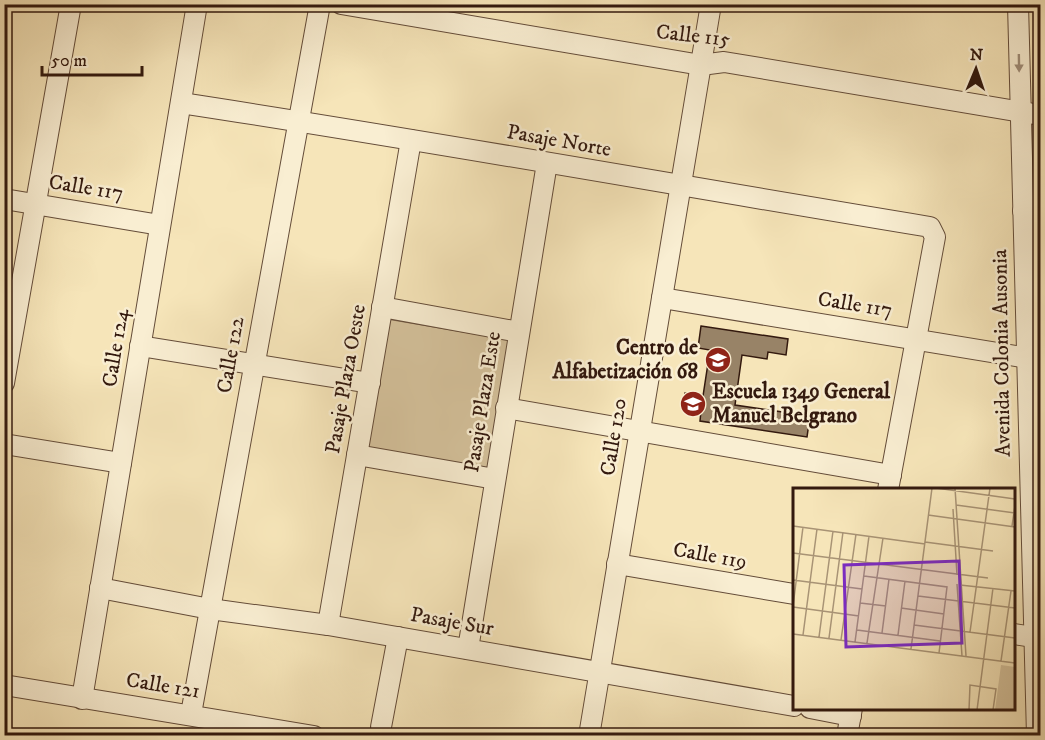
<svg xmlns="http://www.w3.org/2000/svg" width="1045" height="740" font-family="'IM FELL DW Pica',serif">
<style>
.green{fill:#d5c29c;stroke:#846e55;stroke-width:1.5}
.building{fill:#988367;stroke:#33190e;stroke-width:1.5}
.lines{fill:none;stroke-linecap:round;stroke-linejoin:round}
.minor-casing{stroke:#644c39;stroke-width:22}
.minor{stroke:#f9eed2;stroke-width:20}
.oneway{fill:#a08e7a}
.labels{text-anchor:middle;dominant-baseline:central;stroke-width:5;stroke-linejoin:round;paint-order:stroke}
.street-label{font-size:21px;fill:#33190e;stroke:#f9eed2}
.poi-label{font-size:21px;font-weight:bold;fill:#33190e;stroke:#f9eed2;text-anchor:end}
.inset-road{fill:none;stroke:#a89375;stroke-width:1.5}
.view{fill:#7b2cbf;fill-opacity:0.15;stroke:#7b2cbf;stroke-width:3}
.inset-edge{fill:none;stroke:#33190e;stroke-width:3}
</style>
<rect width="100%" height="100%" fill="#f6e5b9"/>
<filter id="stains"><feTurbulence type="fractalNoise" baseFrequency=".00333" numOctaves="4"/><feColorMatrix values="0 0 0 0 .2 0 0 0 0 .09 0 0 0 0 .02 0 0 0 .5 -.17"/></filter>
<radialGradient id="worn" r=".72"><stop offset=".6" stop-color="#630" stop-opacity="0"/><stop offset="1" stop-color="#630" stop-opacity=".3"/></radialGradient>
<path class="green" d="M388,319L511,340L488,470L366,449Z"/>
<path class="building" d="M701,326L788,339L786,355L768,352L767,359L742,355L735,405L810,416L807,437L700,421L701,411L683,409L685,393L703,396L710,350L698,348Z"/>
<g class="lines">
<g class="minor-casing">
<g id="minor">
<path d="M341,4L701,65L724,62L1040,115"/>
<path d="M1018,4L1037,736"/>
<path d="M181,103C431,141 680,186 930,227L935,237L888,490"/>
<path d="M4,199L160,225"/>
<path d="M1023,211L1040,214"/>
<path d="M662,298L1040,360"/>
<path d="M382,307L519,332"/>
<path d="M140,346L370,383"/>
<path d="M4,383L71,4"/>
<path d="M506,408L891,475"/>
<path d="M4,444L121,463"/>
<path d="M357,455L495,479"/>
<path d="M617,564L794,594"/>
<path d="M100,588L210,609L328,625L794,706"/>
<path d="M328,625L411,140"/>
<path d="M1014,634L1040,638"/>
<path d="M468,649L547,163"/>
<path d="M4,685L314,736"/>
<path d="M82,699L197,4"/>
<path d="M810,708L851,716"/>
<path d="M191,714L320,4"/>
<path d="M381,727L398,637"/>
<path d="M589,736L711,4"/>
<path d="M847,736L852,708"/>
</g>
</g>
<use href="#minor" class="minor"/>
</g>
<defs><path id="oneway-solid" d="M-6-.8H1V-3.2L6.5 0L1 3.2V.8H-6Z" transform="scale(1.5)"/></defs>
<use class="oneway" href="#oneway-solid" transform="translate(1019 63) rotate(89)"/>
<defs>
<g id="school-disc" transform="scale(1.35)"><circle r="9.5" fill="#8f2418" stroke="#f9eed2"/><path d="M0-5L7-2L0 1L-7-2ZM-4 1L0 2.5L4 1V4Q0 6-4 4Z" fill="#fff"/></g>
</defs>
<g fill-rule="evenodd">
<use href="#school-disc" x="718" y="360"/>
<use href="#school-disc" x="693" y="404"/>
</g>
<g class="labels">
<g class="street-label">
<text transform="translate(693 36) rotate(6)">Calle 115</text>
<text transform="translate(559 141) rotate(10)">Pasaje Norte</text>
<text transform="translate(86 188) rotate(9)">Calle 117</text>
<text transform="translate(855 305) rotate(9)">Calle 117</text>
<text transform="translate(116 348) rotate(-81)">Calle 124</text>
<text transform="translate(1002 353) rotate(-91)">Avenida Colonia Ausonia</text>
<text transform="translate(231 355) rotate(-80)">Calle 122</text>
<text transform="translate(346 379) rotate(-80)">Pasaje Plaza Oeste</text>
<text transform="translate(483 402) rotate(-81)">Pasaje Plaza Este</text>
<text transform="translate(614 437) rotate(-81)">Calle 120</text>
<text transform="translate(710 556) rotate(10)">Calle 119</text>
<text transform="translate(452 622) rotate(10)">Pasaje Sur</text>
<text transform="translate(163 686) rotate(9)">Calle 121</text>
</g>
<g class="poi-label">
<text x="698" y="348">Centro de<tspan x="698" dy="24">Alfabetización 68</tspan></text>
<text x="712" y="392" text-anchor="start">Escuela 1349 General<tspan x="712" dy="24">Manuel Belgrano</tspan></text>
</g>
</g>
<g transform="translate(793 488)">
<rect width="222" height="222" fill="#f6e5b9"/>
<path d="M208,177L222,179V222H202Z" fill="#d5c29c"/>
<path class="inset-road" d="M143,0L222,11M162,0L173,168M163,17L222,25M160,21L164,87M135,27L222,39M0,38L132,56M219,38L222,18M132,54L200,63M0,65L195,90M71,88L154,99L146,165M0,92L69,101M164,96L169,168M167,97L222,103M125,108L222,120M67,115L93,118M0,118L10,39M0,119L66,128M108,120L151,126M121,137L222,150M64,142L147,153M177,144L197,0M89,145L96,91M0,146L222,175M10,147L24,41M105,147L112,93M26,149L40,43M36,150L50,44M48,152L63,46M62,154L76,48M74,155L90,50M118,161L139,0M208,173L218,103M176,222L177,197L203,201L200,222M184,222L200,100"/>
<path class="view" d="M166,73L169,155L53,159L51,77Z"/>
<rect width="222" height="222" class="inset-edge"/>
</g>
<rect width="1045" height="740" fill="none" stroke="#f6e5b9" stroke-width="24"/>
<rect x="6" y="6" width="1033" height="728" fill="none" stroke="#33190e" stroke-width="3"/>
<rect x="12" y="12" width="1021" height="716" fill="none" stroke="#33190e" stroke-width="1.5"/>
<g transform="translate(976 69) rotate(2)" stroke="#f9eed2" stroke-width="4.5" paint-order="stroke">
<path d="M0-4.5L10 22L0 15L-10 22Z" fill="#33190e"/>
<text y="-9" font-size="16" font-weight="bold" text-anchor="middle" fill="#33190e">N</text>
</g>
<path d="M42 66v9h100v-9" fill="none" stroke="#33190e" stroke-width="3"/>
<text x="51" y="66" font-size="18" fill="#33190e" stroke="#f9eed2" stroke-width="4.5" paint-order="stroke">50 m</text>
<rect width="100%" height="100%" filter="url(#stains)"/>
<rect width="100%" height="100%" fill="url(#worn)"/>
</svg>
